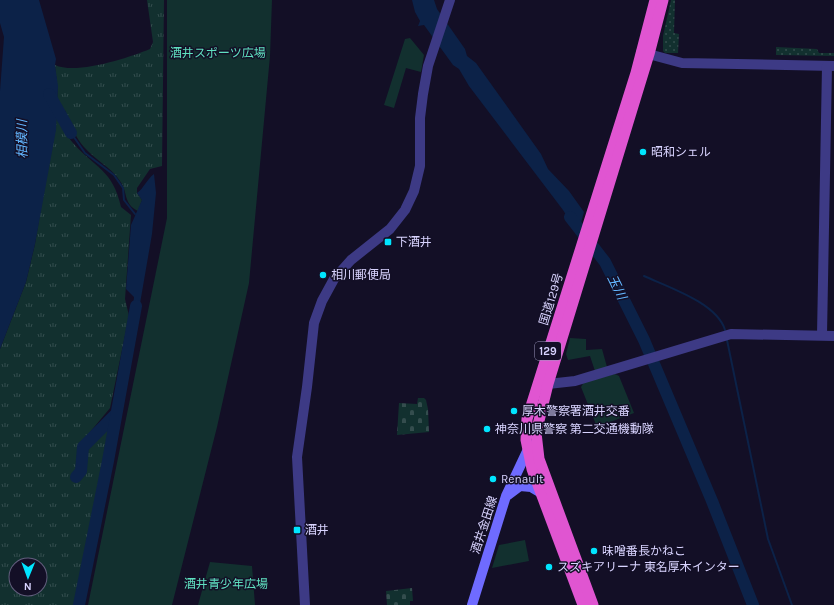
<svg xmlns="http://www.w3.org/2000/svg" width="834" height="605" font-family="Karla,'Noto Sans JP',sans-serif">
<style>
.grass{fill:url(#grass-tufts);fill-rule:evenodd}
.cemetery{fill:url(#cemetery-stones)}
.park{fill:#12302f}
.garden{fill:url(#garden-dots)}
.water{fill:#0c2248}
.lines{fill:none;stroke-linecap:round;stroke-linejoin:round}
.stream{stroke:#0c2248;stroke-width:2}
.river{stroke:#0c2248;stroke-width:12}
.tertiary{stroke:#3d3a85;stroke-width:10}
.secondary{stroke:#6f6bff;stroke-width:10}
.trunk{stroke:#e055d1;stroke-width:11}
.poi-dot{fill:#00e5ff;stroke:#130f26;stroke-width:1.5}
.labels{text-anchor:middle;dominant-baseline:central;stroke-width:3;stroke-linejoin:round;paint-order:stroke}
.shield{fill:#130f26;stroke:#9e99be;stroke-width:1}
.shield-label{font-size:11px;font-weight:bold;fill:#d9d4ff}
.park-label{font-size:12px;fill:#5fe0c0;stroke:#130f26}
.poi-label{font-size:12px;fill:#d9d4ff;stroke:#130f26;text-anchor:start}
.street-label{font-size:12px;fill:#d9d4ff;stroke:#130f26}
.water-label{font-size:13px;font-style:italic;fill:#62b6ff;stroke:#130f26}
</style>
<defs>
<pattern id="grass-tufts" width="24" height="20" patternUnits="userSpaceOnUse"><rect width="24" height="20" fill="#12302f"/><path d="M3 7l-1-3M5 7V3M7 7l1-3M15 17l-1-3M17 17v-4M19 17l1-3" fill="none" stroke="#344d4e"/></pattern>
<pattern id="cemetery-stones" width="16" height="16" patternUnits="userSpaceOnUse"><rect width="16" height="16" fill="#12302f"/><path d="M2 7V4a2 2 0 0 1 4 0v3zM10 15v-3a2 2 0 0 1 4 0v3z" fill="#344d4e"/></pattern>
<pattern id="garden-dots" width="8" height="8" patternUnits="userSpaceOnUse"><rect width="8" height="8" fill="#12302f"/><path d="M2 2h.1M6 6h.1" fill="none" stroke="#344d4e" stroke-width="1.8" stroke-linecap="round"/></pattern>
</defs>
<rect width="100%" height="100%" fill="#130f26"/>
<g class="grass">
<path d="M147,0H164L162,166L150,169L137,188V193L142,200L138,211C123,204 128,191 120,181C111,167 95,160 84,147C76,138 71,126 66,115V111C53,107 59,95 57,85C57,79 55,72 55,65C76,75 128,58 150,49L153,42Z"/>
<path d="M56,117C62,125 66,135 73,143C95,168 113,170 121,207L131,215L125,299L129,316L110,408L80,444V469L76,477L79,479L85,459L86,447L110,423L112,431L77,605H0V349L26,282L35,244ZM16,565H40V589H16Z"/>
</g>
<g class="cemetery">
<path d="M418,398H424L426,400L428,409L429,432L397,435L399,403L417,404Z"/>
<path d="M412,588L413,601H410V605H387L386,591Z"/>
</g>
<g class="park">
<path d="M167,0H272L270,56L249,283L217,427L172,605H88L167,218Z"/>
<path d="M410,38L424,55L421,72L406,68L394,108L384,105L405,39Z"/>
<path d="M570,338L586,339V350L602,349L607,367L595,371L590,356L568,360L566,354Z"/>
<path d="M615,374L619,376L634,413L597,427L581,387L584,382Z"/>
<path d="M525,540L529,561L492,568L499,545Z"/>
<path d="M210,562L252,566L255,605H198Z"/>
</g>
<g class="garden">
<path d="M671,0H675L674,33L679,34L678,53H665L663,51V36Z"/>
<path d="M776,47L817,49L819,53H834V56L776,55Z"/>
</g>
<g class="water">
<path d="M0,0H39L56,59L55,65L58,86L56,130L35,244L26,282L0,349V91L4,37L0,23Z"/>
<path d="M412,0H434L437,9L465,49L467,56L476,63L541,154L548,169L569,191L584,212L578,234L563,210L469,86L459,69L453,65L424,25L418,26L420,21L415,12Z"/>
<path d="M154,174L156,193L152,234L137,321H134L132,318L134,297L126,289L131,225L142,200L137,193C144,188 147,179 154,174Z"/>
</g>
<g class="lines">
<g class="stream">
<path d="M71,133L85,153L114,175L123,188L124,200L135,214"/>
<path d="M644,276C668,287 717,303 725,330"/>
<path d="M727,340L768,539L792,605"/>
</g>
<g class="river">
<path d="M49,94L71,133"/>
<path d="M570,217L605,262L644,340L712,501L753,605"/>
<path d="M76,477L81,471L83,447L116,414"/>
<path d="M79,605L108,461L136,306"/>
</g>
<g class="tertiary">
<path d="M641,52L682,63L834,66"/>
<path d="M822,335L827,66"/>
<path d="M548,384L575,381L731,334L834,336"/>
<path d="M305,605L297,457L307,387L314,323L322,301L334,279L351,260L390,229L405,210L414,191L420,166V118L423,94L428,66L450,0"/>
</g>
<g class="secondary">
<path d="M508,495L520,486L531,487L541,493"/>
<path d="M472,605L506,496L530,445"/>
</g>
<g class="trunk">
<path d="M583,605L532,469L526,440L527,419L636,73L655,0"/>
<path d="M593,605L539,459L536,433L548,384L649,54L663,0"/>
</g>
</g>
<g class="poi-dot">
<circle cx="643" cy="152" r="4"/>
<rect x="384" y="238" width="8" height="8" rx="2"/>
<circle cx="323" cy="275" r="4"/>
<circle cx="514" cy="411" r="4"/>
<circle cx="487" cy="429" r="4"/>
<circle cx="493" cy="479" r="4"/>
<rect x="293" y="526" width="8" height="8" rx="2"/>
<circle cx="594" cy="551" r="4"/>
<circle cx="549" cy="567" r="4"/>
</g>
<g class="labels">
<rect class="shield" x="535" y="342" width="26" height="18" rx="3"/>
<g class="shield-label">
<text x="548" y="351">129</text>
</g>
<g class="park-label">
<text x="218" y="53">酒井スポーツ広場</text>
<text x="226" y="584">酒井青少年広場</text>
</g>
<g class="poi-label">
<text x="651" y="152">昭和シェル</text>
<text x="396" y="242">下酒井</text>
<text x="331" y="275">相川郵便局</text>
<text x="522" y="411">厚木警察署酒井交番</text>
<text x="495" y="429">神奈川県警察 第二交通機動隊</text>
<text x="501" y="479">Renault</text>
<text x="305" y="530">酒井</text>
<text x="602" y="551">味噌番長かねこ</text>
<text x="557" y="567">スズキアリーナ 東名厚木インター</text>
</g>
<g class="street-label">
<text transform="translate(551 299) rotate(-73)">国道129号</text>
<text transform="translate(484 525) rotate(-72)">酒井金田線</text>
</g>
<g class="water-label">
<text transform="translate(22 139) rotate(-91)">相模川</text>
<text transform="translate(617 287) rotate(64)">玉川</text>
</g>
</g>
<g transform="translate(28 577) rotate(181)"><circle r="19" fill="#130f26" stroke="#625e7d"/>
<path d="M0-3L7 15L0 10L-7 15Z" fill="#00e5ff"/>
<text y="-6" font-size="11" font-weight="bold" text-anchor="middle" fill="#d9d4ff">N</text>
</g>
</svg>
